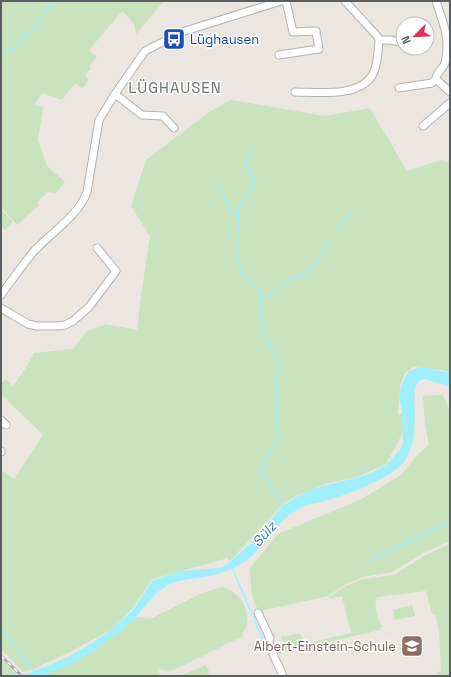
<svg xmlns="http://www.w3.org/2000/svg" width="451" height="677" font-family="'Space Grotesk',sans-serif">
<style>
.green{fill:#c8e3bd}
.water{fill:#a0effc}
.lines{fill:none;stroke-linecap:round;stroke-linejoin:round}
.stream{stroke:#a0effc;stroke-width:1.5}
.minor-casing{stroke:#aeb3b6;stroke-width:9}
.minor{stroke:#fff;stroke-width:7}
.rail-casing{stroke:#aeafaf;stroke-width:3}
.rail{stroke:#fff;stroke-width:1.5;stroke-dasharray:4.5;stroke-linecap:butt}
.labels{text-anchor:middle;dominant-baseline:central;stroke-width:3;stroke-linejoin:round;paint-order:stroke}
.transit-label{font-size:13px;fill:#164399;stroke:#fff;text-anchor:start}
.education-label{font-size:13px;fill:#785e54;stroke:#fff;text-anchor:end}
.water-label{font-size:14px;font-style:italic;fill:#377f93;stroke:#fff}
.quarter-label{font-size:15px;letter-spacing:1px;fill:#6a7173;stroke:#fff}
</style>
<rect width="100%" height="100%" fill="#ece6e0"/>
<g class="green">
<path d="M1,1H164L136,34L134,24L122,11L89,50L97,57L89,66L91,68L85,76L89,79L83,88L75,83L62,100L42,93L35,104L43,108L38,140L47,166L65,182L56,193L48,192L37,202L39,205L17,225L1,207Z"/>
<path d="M231,100L325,116L370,108L407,171L441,160L450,163V372L442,370L413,367L405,373L400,386L398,415L402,414L403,432L386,464L357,477L328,483L298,495L283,504L229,562L228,558L152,579L132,609L112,629L74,650L36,668L23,672L1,649V470L14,479L43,435L1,394V384L6,379L13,386L25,369L34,353L73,349L86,332L106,324L137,330L141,296L150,236L131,206L146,160L209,112Z"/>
<path d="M1,209L13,222L6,229L7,230L6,231L1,226Z"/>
<path d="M443,395L450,412V541L425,552L392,572L363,577L344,585L328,596L261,611C250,605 251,580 250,568L278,534L360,500L401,475L418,454L429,445L425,425L423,396Z"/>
<path d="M450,544V676H434L441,670L439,630L435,614H432L426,591L377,597C373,607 378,619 383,627L379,628L380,630L278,654L274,646L283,643L281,637L300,633L304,644L351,633L342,596L329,599V597L346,586L364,579L394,575L426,555Z"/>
<path d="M222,587C225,588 230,589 233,592C246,600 253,622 242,634L243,636L175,670L166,671L158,669L160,676H39C63,667 88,656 108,640C115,636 129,621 135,618C139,616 146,618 150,619L202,593Z"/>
<path d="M412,605L415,616L395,620L393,610Z"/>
<path d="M1,659L18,673L9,676H1Z"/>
<path d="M206,665L211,676H182V675Z"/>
</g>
<path class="water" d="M418,368H428L450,373V386L424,379L419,381L415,387C413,412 420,445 401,465C386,481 345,495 325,501C316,503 307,504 299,509C276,520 267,545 248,559C236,568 223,573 209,576C196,579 175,579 163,588C151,596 144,609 134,619C112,639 69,670 40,676C30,677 19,676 9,676L13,674L24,675L35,671L66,658L94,642L112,629L133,610L153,580L180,571L220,568L230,562L254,540L283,505L300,495L309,490L359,477L380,469L387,464L400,450L403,443L402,412L399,398L401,386L409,371Z"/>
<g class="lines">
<g class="stream">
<path d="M1,57L2,52L17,47L23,36L31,31L54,1"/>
<path d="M252,151L246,161L247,169L255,179L254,186L239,207L237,256L242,274L257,288L261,298L260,311L264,334L270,343L271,348L280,361L277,380L276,410L278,438L261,470L283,506"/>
<path d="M214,181C223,189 224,196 229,206C232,210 235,215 238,219"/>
<path d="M338,227L353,213"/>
<path d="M261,298L270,295L293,277L305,274L319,259L328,241"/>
<path d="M367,564L376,557L450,522"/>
<path d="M232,567L263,640"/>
<path d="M1,629L36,673"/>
</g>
<g class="minor-casing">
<g id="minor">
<path d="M436,1C443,23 451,39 445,63C443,69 436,73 436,79L450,92"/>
<path d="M379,40H390L399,42"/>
<path d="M279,55L319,49L316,31L293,32L286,1"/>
<path d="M399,88L432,83L436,79"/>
<path d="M295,92C317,92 360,98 373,74C378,64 378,51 379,40L378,37L345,1"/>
<path d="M115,94L142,115L163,116L174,128"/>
<path d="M423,126L450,103"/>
<path d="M1,295C12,280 23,264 35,250C52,232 79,215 87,192L99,120L115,94L145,51L182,32L281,1"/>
<path d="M1,308L28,324L37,326H56L65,325L73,321L89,307L116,271L97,248"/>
<path d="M1,420L6,425"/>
<path d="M1,451V452"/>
<path d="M258,613L270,638L269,645L283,676"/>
</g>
</g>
<use href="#minor" class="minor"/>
<g class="rail-casing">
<path id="rail" d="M1,656L22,676"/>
</g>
<use href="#rail" class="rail"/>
</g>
<defs>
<g id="bus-square" transform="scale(1.15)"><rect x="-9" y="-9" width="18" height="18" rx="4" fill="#1a4fb4" stroke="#fff"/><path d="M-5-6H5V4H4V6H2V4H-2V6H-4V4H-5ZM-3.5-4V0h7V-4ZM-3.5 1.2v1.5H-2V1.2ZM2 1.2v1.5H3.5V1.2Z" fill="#fff"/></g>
<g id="school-square" transform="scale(1.15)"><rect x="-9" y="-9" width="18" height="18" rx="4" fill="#8d6e63" stroke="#fff"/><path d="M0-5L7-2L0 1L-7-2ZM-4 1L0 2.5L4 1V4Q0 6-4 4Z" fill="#fff"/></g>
</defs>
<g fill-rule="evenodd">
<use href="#bus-square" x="174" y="39"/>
<use href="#school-square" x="412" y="646"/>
</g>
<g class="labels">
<g class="transit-label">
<text x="190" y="39">Lüghausen</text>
</g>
<g class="education-label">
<text x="396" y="646">Albert-Einstein-Schule</text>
</g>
<g class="water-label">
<text transform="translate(264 534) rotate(-48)">Sülz</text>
</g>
<g class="quarter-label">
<text x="175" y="87">LÜGHAUSEN</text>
</g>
</g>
<rect width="451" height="677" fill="none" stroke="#595f61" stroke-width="4"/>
<g transform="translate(415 36) rotate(246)"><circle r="19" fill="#ffffff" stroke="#bdbfc0"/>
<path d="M0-3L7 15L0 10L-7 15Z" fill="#e42e56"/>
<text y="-6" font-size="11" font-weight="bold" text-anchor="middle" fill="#595f61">N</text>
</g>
</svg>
